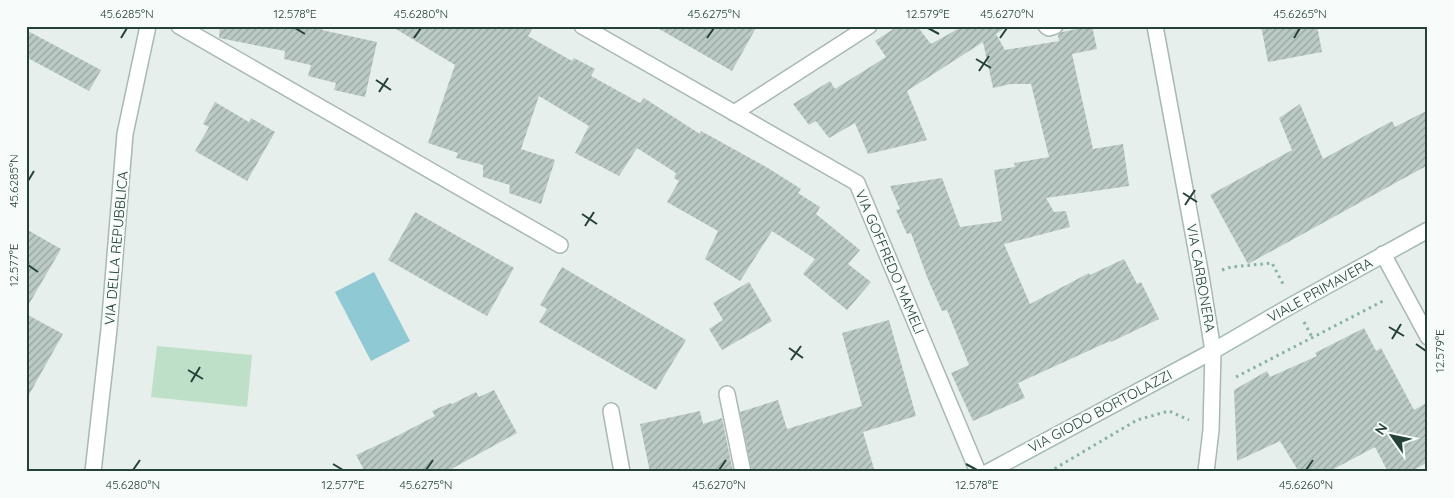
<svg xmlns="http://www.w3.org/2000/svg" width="1454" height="498" font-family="Quicksand,sans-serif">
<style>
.garden{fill:#bfe0c8}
.water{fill:#8ec9d4}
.building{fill:url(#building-hatch)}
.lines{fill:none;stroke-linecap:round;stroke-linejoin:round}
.street-casing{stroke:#a8b8b2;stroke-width:18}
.secondary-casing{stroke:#a4bbb3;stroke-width:18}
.path{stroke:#86b3a5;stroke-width:3;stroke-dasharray:2.5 4;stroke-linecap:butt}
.street{stroke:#fff;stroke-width:15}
.secondary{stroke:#fff;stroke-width:15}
.ticks{fill:none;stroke:#24423a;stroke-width:2}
.labels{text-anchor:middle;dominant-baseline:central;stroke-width:4.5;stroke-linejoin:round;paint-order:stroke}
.street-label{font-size:14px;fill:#24423a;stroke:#f7fbf9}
.neatline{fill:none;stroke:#24423a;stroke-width:2}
.ticks-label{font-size:12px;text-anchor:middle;fill:#24423a}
</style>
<defs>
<pattern id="building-hatch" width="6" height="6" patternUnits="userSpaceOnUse" patternTransform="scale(1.25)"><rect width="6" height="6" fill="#bbcac4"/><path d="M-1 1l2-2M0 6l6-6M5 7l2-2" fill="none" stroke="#98a6a0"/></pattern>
</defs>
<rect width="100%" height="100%" fill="#e6efeb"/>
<path class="garden" d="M157,346L252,355L247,407L151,397Z"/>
<path class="water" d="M374,272L410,341L371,361L335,292Z"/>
<g class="building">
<path d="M220,26H323L322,30L377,42L365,97L334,90L336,83L308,76L311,65L284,59L285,51L219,38Z"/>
<path d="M391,26H534L528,36L572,61L574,58L595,69L591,76L640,103L644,98L700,134L701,131L768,168L801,189L798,193L820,207L816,214L860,250L848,264L871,282L847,310L803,274L815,259L772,231L740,281L705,259L718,231L667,202L679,181L674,178L676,173L637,148L619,176L575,153L589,126L539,96L521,149L555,160L541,204L509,193L510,185L483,177V165L456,158L458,153L428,143L455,65Z"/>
<path d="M654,26H757L732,71Z"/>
<path d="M898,26H917L931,44L963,26H1008L996,34L1005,50L1059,41L1058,35L1062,32L1092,26L1097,49L1072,54L1093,149L1123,144L1129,186L1046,198L1054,212L1066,211L1070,227L1004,244L1030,304L1089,273L1090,275L1124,259L1137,284L1141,282L1159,319L1111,342L1110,341L1018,383L1025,398L973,421L951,373L969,365L947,310L942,311L927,277L911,233L907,234L896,210L900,209L890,186L942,178L960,227L1002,221L994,170L1015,167L1014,163L1049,157L1031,84H1011L993,88L983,42L907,91L927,140L868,154L855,123L829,138L816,121L809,125L793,104L830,81L835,89L886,57L875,41Z"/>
<path d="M1261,26H1317L1322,52L1268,62Z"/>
<path d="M26,30L101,70L89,91L26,57Z"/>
<path d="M215,102L249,122L251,118L275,132L247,181L195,151L209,127L203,124Z"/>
<path d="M1300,104L1323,159L1392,121L1395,127L1428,110V165L1248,264L1210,195L1292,150L1279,118Z"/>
<path d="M415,212L514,268L487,316L388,260Z"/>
<path d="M26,229L61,249L26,309Z"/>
<path d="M562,267L686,340L656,390L539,322L547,309L540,305Z"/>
<path d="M749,282L772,321L722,350L709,329L723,320L713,303Z"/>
<path d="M26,314L63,334L26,400Z"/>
<path d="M889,320L916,416L863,432L875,472H752L740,412L778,400L787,429L862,406L842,333Z"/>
<path d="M1364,328L1376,351L1381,348L1414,410L1428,402V462L1410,472H1388L1375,447L1328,472H1299L1280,441L1237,461L1234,390L1267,371L1270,377L1317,356L1315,353Z"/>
<path d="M494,390L517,433L446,472H365L356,455L397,436L435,416L432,411L450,403L452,404L476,392L479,397Z"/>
<path d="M700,411L703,424L722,418L733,472H650L640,424Z"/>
</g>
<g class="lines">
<g class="street-casing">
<g id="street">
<path d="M179,26L560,245"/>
<path d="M582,26L857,183L978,472"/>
<path d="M1046,26L1049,28L1055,26"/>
<path d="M1155,26L1201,276L1213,351L1211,430L1206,472"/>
<path d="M734,113L869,26"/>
<path d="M1383,254L1428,337"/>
<path d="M727,394L743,472"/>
<path d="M611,411L622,472"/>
<path d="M93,472L109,329L125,134L148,26"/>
</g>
</g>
<g class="secondary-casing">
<path id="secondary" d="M988,472L1213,351L1294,304L1428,230"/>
</g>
<g class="path">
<path d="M1222,270L1231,267L1272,263L1283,284"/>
<path d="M1304,322L1312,337"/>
<path d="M1236,377L1383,301"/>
<path d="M1049,472L1137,420L1169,411L1189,420"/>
</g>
<use href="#street" class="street"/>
<use href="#secondary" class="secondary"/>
</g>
<path class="ticks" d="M295,28L305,34M928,28L939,34M121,38L127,28M414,38L421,28M707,38L714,28M1000,38L1007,28M1294,38L1300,28M976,59L991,68M979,71L989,56M376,80L391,90M379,92L388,78M28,181L34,171M1183,193L1197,202M1185,205L1195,190M582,214L597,224M585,226L594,212M28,265L38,272M1389,327L1404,336M1392,339L1401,324M1416,344L1426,351M789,348L803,358M791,360L801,346M188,370L203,379M191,382L200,367M333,464L343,470M966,464L977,470M133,470L140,460M426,470L433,460M719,470L726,460M1306,470L1313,460"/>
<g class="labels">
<g class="street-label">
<text transform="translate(116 248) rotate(-85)">VIA DELLA REPUBBLICA</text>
<text transform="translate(890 262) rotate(67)">VIA GOFFREDO MAMELI</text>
<text transform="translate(1201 278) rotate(80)">VIA CARBONERA</text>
<text transform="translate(1320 290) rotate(-29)">VIALE PRIMAVERA</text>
<text transform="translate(1100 411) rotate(-28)">VIA GIODO BORTOLAZZI</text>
</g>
</g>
<rect width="1454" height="498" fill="none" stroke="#f7fbf9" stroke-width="55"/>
<g transform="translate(1392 436) rotate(303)" stroke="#f7fbf9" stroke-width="4" paint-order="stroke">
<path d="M0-4L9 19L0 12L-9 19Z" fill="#24423a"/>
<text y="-8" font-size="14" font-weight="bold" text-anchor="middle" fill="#24423a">N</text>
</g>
<rect x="28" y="28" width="1398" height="442" class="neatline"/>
<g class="ticks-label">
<text x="127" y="18">45.6285°N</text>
<text x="295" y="18">12.578°E</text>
<text x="421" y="18">45.6280°N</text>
<text x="714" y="18">45.6275°N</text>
<text x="928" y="18">12.579°E</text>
<text x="1007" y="18">45.6270°N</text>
<text x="1300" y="18">45.6265°N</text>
<text transform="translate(14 181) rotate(-90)" y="4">45.6285°N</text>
<text transform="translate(14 265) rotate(-90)" y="4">12.577°E</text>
<text transform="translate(1440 351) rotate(-90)" y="4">12.579°E</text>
<text x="133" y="489">45.6280°N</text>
<text x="343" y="489">12.577°E</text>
<text x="426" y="489">45.6275°N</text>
<text x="719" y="489">45.6270°N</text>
<text x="977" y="489">12.578°E</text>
<text x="1306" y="489">45.6260°N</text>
</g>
</svg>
